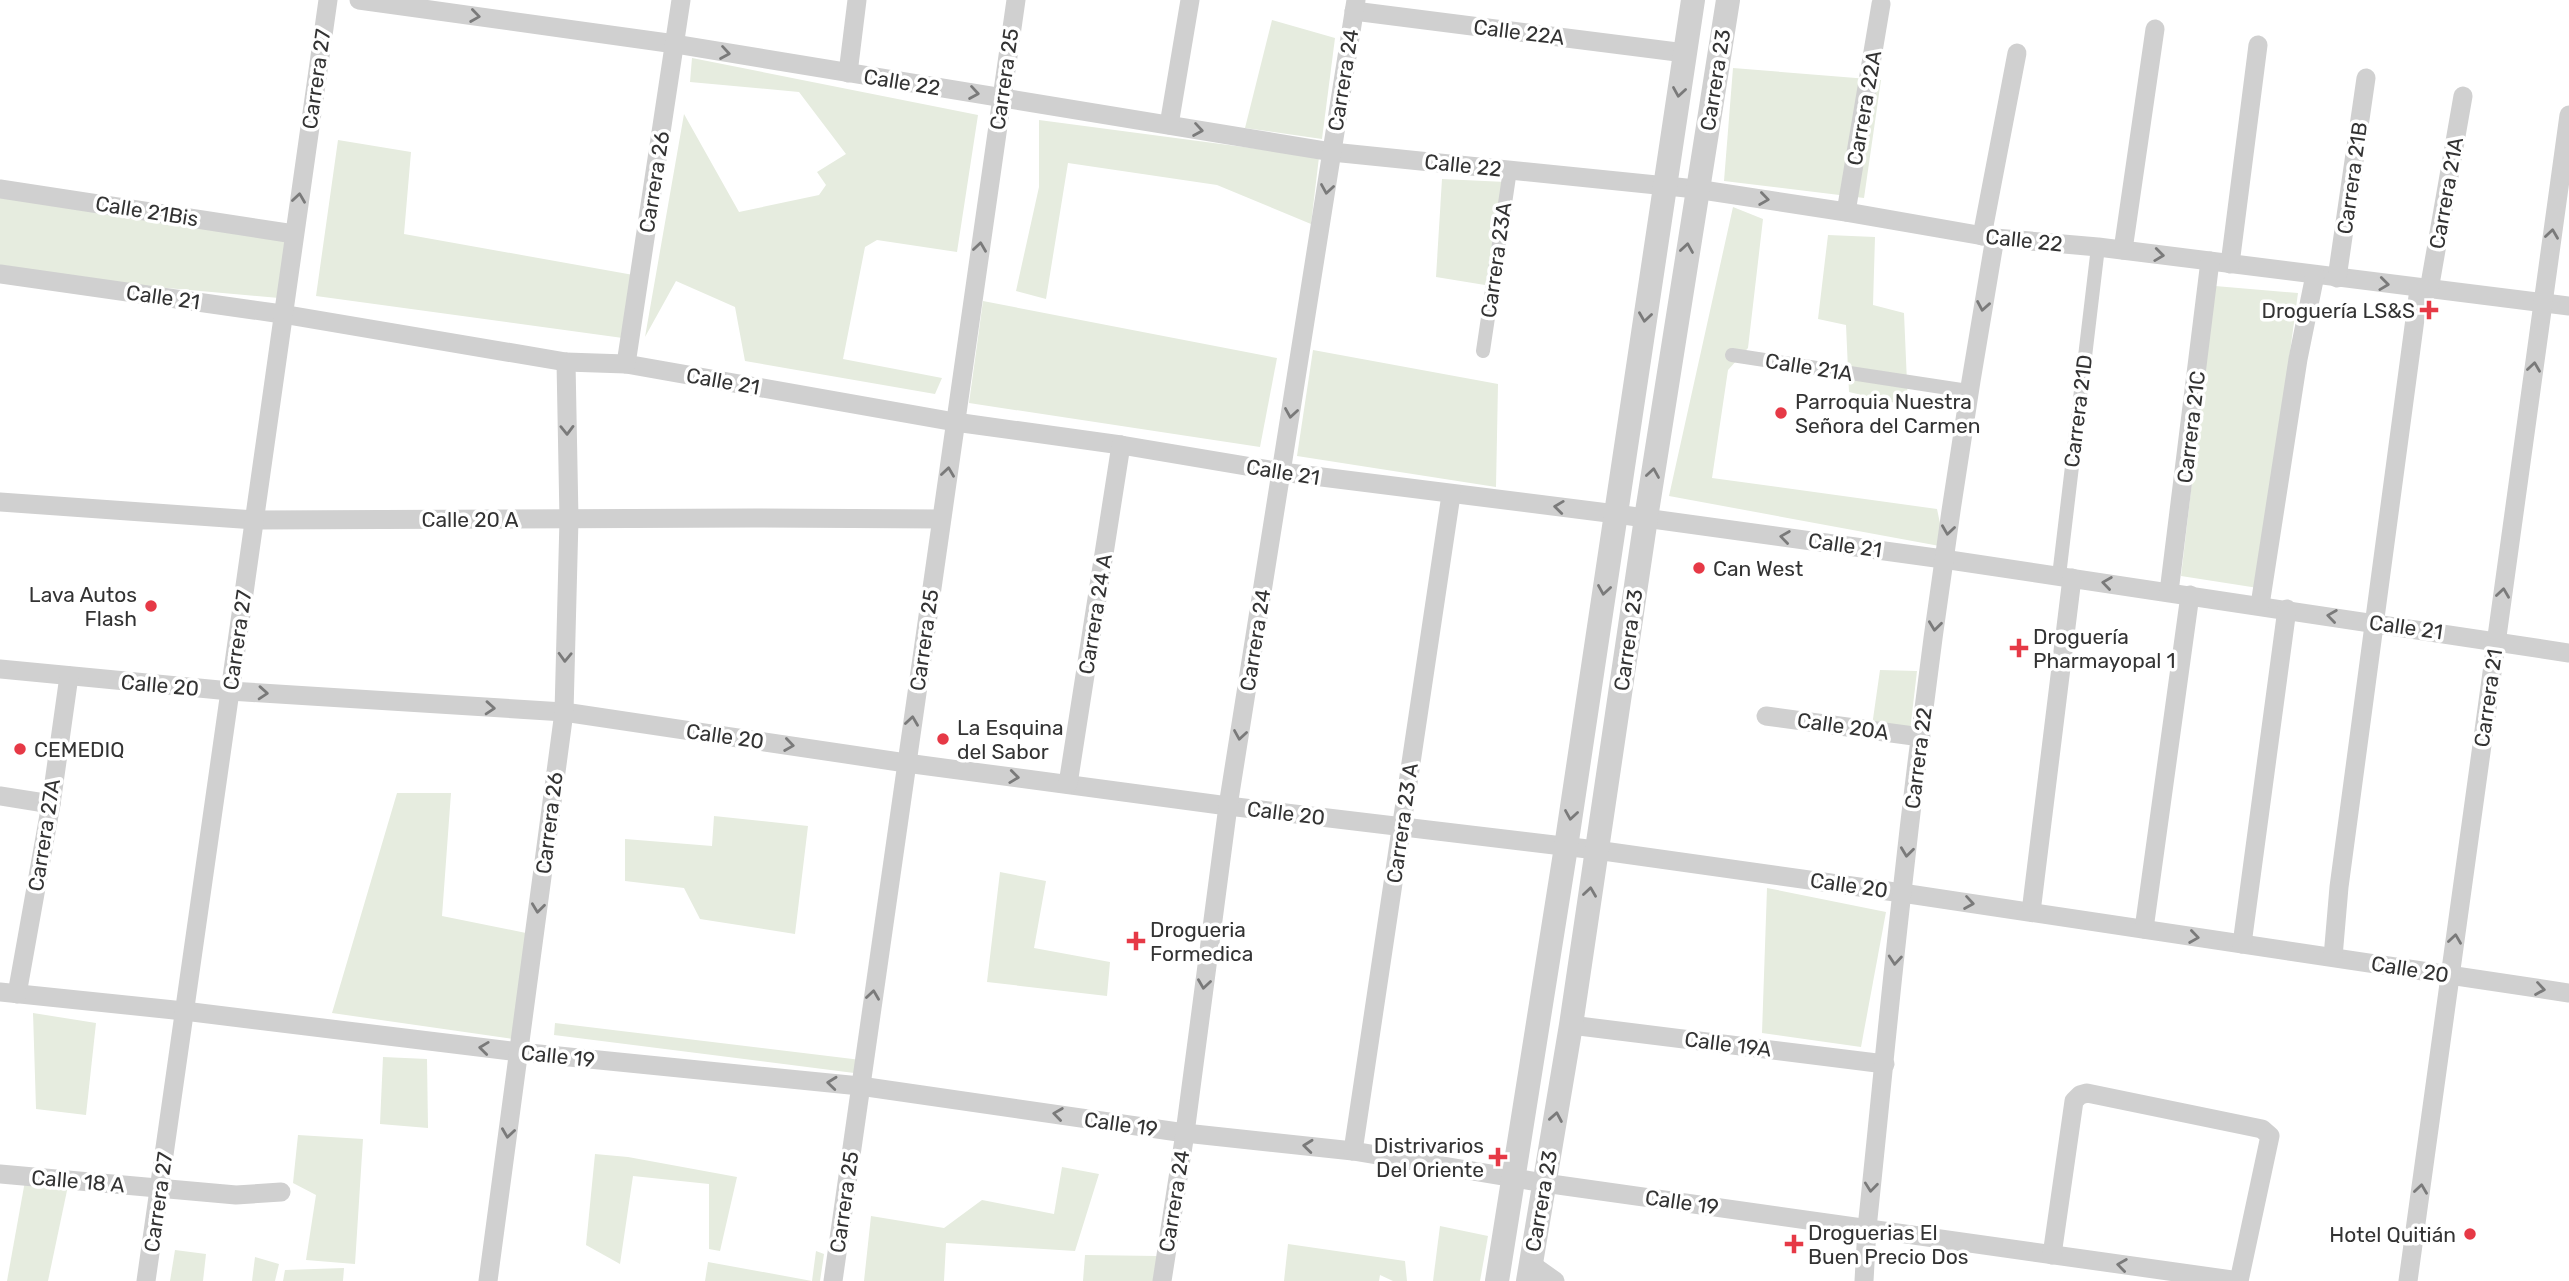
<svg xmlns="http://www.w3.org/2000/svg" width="2569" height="1281" font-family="Rubik,sans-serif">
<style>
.green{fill:#e6ecdf}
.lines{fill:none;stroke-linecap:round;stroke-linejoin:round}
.pedestrian{stroke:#d0d0d0;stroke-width:14}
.minor{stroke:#d0d0d0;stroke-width:19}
.tertiary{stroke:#d0d0d0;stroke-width:24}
.oneway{stroke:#7a7a7a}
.poi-dot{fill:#e63946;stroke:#fff;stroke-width:2.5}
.labels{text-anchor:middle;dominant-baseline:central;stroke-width:7;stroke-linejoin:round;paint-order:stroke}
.street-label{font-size:21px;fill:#333;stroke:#fff}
.poi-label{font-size:21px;fill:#333;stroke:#fff;text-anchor:start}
</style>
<rect width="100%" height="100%" fill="#fff"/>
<g class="green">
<path d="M1272,20L1335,38L1322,139L1245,128Z"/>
<path d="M692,58L978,115L957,252L877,240L865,247L843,359L942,378L935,394L745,361L735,307L676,281L645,337L684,114L739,212L819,195L826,185L817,172L846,154L799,92L690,82Z"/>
<path d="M1733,68L1881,80L1864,198L1724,181Z"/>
<path d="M1039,120L1319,157L1311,224L1217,185L1068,163L1046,299L1016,291L1039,187Z"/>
<path d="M338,140L411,152L404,234L639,276L630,339L316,296Z"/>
<path d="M1442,179L1506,182L1485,285L1436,277Z"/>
<path d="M0,196L291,238L279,298L0,273Z"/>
<path d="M1733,207L1763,219L1748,348L1728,370L1712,478L1937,509L1945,547L1669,496Z"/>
<path d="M1828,235L1875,237L1873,305L1904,313L1908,406L1849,392L1846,325L1818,319Z"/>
<path d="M2215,286L2298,293L2258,588L2181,576Z"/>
<path d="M983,301L1277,358L1260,447L969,403Z"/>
<path d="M1313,350L1498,384L1496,487L1297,456Z"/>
<path d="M1880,670L1917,671L1909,740L1872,726Z"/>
<path d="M397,793H451L442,916L526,933L514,1039L332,1013Z"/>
<path d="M714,816L808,826L795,934L700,919L684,888L625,881V839L712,846Z"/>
<path d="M1000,872L1046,881L1034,948L1110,962L1107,996L987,982Z"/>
<path d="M1767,888L1886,912L1861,1047L1762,1033Z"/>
<path d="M33,1013L96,1023L86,1115L36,1109Z"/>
<path d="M555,1023L861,1060L862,1074L554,1035Z"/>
<path d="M383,1057L427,1059L428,1128L380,1124Z"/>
<path d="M298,1135L363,1139L355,1264L306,1260L316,1195L293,1183Z"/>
<path d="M595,1154L628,1157L737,1177L720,1251L709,1249V1184L633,1176L620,1264L586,1245Z"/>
<path d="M1062,1167L1099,1174L1075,1251L946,1243L944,1281H864L871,1216L944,1228L982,1200L1054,1214Z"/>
<path d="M25,1181H69L48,1281H7Z"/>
<path d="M1440,1226L1488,1236L1480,1281H1433Z"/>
<path d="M1288,1244L1405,1261L1407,1281H1393L1380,1275L1379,1281H1284Z"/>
<path d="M175,1250L206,1254L203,1281H170Z"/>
<path d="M816,1251L824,1254L820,1281H705L708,1262L812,1281Z"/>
<path d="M1085,1255L1157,1256L1153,1281H1083Z"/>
<path d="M255,1257L279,1264L275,1281H252Z"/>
<path d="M344,1268L343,1281H283L285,1270Z"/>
</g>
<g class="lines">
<g class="pedestrian">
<path d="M1483,351L1510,170"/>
<path d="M1732,355L1968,391"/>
<path d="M2059,576L2098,247"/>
</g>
<g class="minor">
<path d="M359,0L675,44L1332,152L1696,189L1846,212L1995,238L2098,247L2569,306"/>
<path d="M1354,11L1685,53"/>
<path d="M848,73L857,0"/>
<path d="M1169,125L1190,0"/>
<path d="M0,189L294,234"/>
<path d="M1846,212L1881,4"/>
<path d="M1982,236L2017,53"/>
<path d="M2123,250L2155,29"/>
<path d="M2230,264L2258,45"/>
<path d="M0,274L282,314L566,362L626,364L955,422L1121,445L1282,472L1616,514L1943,559L2569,653"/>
<path d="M2337,278L2366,78"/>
<path d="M2429,290L2463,96"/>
<path d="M626,364L681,0"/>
<path d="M0,502L255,520L754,518L941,519"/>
<path d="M2169,592L2210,261"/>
<path d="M2260,605L2298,359L2315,275"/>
<path d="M0,669L230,691L564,712L906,763L1228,806L1596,850L1902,893L2569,993"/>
<path d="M1766,716L1921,737"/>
<path d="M1068,784L1121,445"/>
<path d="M0,796L51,804"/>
<path d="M2031,912L2072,578"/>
<path d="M2144,929L2190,595"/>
<path d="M2242,944L2287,609"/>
<path d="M2333,957L2339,887L2419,289"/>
<path d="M0,992L184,1011L519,1052L860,1086L1185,1133L1353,1151L1544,1183L2239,1281"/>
<path d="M17,994L51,804L69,676"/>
<path d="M1571,1025L1885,1064"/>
<path d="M1353,1151L1451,495"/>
<path d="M0,1174L236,1195L281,1192"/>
<path d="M2052,1255L2074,1101L2080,1095L2087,1093L2262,1129L2270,1136L2239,1281"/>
<path d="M1531,1264L1555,1281"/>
<path d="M146,1281C210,854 265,427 328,0"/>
<path d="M488,1281L564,712L569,519L566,362"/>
<path d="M833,1281L1016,0"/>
<path d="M1162,1281L1185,1133L1228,806L1356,0"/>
<path d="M1864,1281L1867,1228C1879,1116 1889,1004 1902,892C1926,673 1957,455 1995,238"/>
<path d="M2408,1281L2569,115"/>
</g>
<g class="tertiary">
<path d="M1497,1281L1566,847L1693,0"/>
<path d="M1528,1281L1571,1025L1646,518L1728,0"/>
</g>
</g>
<defs><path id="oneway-chevron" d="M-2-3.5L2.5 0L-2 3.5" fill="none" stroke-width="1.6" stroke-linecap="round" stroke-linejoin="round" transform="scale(1.75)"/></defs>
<g class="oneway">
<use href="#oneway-chevron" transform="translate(475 16) rotate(8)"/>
<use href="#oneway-chevron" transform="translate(725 53) rotate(9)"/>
<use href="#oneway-chevron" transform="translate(1679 92) rotate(99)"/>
<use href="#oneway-chevron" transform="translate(974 93) rotate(9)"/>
<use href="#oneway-chevron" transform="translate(1198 130) rotate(9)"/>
<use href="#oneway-chevron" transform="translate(1327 189) rotate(99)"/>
<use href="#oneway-chevron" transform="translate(299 198) rotate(-82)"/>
<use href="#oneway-chevron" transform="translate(1764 199) rotate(8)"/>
<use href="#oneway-chevron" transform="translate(2552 234) rotate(-82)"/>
<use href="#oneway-chevron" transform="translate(980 247) rotate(-82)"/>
<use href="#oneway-chevron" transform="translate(1687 248) rotate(-81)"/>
<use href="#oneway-chevron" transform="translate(2159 255) rotate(7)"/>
<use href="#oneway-chevron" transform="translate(2384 284) rotate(7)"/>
<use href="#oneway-chevron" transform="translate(1983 306) rotate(100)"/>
<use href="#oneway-chevron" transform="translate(1645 317) rotate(98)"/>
<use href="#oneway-chevron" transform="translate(2534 367) rotate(-82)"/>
<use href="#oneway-chevron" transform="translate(1291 413) rotate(99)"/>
<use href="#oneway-chevron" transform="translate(567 430) rotate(89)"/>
<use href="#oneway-chevron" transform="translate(948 472) rotate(-82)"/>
<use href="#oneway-chevron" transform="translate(1653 473) rotate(-81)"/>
<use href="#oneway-chevron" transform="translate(1559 507) rotate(-173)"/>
<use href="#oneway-chevron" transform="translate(1948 530) rotate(98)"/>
<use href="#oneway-chevron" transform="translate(1785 537) rotate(-172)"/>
<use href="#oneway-chevron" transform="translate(2107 583) rotate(-172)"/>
<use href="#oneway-chevron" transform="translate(1604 590) rotate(99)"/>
<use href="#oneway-chevron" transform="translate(2503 593) rotate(-82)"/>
<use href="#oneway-chevron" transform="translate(2332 616) rotate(-172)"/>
<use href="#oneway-chevron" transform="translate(1935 626) rotate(97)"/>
<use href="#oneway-chevron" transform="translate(565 657) rotate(92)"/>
<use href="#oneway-chevron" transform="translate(263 693) rotate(4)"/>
<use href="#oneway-chevron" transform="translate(490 708) rotate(4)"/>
<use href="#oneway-chevron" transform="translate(912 721) rotate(-82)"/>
<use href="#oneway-chevron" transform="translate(1240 735) rotate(99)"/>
<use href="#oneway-chevron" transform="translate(789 745) rotate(8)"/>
<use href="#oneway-chevron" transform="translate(1014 777) rotate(7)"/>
<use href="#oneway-chevron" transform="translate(1571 815) rotate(99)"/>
<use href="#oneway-chevron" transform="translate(1907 852) rotate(97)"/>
<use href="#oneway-chevron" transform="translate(1590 892) rotate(-82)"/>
<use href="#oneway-chevron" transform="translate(1969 903) rotate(9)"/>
<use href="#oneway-chevron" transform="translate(538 908) rotate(97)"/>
<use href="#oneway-chevron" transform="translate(2194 937) rotate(8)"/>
<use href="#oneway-chevron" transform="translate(2455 939) rotate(-82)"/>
<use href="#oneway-chevron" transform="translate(1895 960) rotate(95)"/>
<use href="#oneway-chevron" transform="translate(1204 984) rotate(98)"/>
<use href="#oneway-chevron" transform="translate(2540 989) rotate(9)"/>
<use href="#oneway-chevron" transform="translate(873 995) rotate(-82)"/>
<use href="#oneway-chevron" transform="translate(484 1048) rotate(-173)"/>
<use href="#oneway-chevron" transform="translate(832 1083) rotate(-174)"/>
<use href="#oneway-chevron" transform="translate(1058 1114) rotate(-172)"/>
<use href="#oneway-chevron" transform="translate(1556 1117) rotate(-80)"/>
<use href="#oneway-chevron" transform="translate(508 1133) rotate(98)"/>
<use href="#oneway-chevron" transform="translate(1308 1146) rotate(-174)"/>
<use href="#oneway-chevron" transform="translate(1871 1187) rotate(96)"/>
<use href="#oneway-chevron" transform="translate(2421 1189) rotate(-82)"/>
<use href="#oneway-chevron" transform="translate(2122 1265) rotate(-172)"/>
</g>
<g class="poi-dot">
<path d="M2425.5 299.5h7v7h7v7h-7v7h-7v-7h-7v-7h7z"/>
<circle cx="1781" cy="413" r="7"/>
<circle cx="1699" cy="568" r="7"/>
<circle cx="151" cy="606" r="7"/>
<path d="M2015.5 637.5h7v7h7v7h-7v7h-7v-7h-7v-7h7z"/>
<circle cx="943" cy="739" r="7"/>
<circle cx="20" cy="749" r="7"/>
<path d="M1132.5 930.5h7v7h7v7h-7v7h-7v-7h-7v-7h7z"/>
<path d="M1494.5 1146.5h7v7h7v7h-7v7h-7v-7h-7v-7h7z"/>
<circle cx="2470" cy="1234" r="7"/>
<path d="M1790.5 1233.5h7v7h7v7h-7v7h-7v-7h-7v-7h7z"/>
</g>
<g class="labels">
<g class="street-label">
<text transform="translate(1519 32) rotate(7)">Calle 22A</text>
<text transform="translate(316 79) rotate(-82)">Carrera 27</text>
<text transform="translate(1004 79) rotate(-82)">Carrera 25</text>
<text transform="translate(1343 80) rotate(-81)">Carrera 24</text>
<text transform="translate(1715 80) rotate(-81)">Carrera 23</text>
<text transform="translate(902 82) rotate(9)">Calle 22</text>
<text transform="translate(1864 108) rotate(-80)">Carrera 22A</text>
<text transform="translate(1463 165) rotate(6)">Calle 22</text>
<text transform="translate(2352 178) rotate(-82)">Carrera 21B</text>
<text transform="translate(654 182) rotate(-81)">Carrera 26</text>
<text transform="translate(2446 193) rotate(-80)">Carrera 21A</text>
<text transform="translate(147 211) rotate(9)">Calle 21Bis</text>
<text transform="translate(2024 240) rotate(6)">Calle 22</text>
<text transform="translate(1496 260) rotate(-82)">Carrera 23A</text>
<text transform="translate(163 297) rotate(8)">Calle 21</text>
<text transform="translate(1809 367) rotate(9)">Calle 21A</text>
<text transform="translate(723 381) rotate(10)">Calle 21</text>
<text transform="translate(2078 411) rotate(-83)">Carrera 21D</text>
<text transform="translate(2191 427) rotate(-83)">Carrera 21C</text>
<text transform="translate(1283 472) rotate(9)">Calle 21</text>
<text x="470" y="519">Calle 20 A</text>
<text transform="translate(1845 545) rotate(8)">Calle 21</text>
<text transform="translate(1095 614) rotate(-81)">Carrera 24 A</text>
<text transform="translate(2406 627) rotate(8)">Calle 21</text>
<text transform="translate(237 640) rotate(-82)">Carrera 27</text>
<text transform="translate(924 640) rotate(-82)">Carrera 25</text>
<text transform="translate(1255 640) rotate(-81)">Carrera 24</text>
<text transform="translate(1628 640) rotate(-82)">Carrera 23</text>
<text transform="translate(160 685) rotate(5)">Calle 20</text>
<text transform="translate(2488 698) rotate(-82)">Carrera 21</text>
<text transform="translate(1843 726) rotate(8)">Calle 20A</text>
<text transform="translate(725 736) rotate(8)">Calle 20</text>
<text transform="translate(1918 758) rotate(-83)">Carrera 22</text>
<text transform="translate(1286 813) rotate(7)">Calle 20</text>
<text transform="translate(549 823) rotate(-83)">Carrera 26</text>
<text transform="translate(1402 823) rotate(-82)">Carrera 23 A</text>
<text transform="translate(44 835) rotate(-81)">Carrera 27A</text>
<text transform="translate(1849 885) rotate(8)">Calle 20</text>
<text transform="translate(2410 969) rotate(9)">Calle 20</text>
<text transform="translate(1728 1044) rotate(7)">Calle 19A</text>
<text transform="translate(558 1056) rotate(6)">Calle 19</text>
<text transform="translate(1121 1124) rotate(8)">Calle 19</text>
<text transform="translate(78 1181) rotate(5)">Calle 18 A</text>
<text transform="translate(1174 1201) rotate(-81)">Carrera 24</text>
<text transform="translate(1541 1201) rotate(-80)">Carrera 23</text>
<text transform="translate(158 1202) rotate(-82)">Carrera 27</text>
<text transform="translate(844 1202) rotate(-82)">Carrera 25</text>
<text transform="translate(1682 1202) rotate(8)">Calle 19</text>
</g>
<g class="poi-label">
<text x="2415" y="310" text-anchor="end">Droguería LS&amp;S</text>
<text x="1795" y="401">Parroquia Nuestra<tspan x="1795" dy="24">Señora del Carmen</tspan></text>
<text x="1713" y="568">Can West</text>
<text x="137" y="594" text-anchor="end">Lava Autos<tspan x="137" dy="24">Flash</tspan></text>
<text x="2033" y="636">Droguería<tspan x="2033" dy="24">Pharmayopal 1</tspan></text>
<text x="957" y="727">La Esquina<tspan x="957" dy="24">del Sabor</tspan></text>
<text x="34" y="749">CEMEDIQ</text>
<text x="1150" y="929">Drogueria<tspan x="1150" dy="24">Formedica</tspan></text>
<text x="1484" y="1145" text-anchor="end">Distrivarios<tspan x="1484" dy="24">Del Oriente</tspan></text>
<text x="1808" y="1232">Droguerias El<tspan x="1808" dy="24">Buen Precio Dos</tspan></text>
<text x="2456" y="1234" text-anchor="end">Hotel Quitián</text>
</g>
</g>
</svg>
